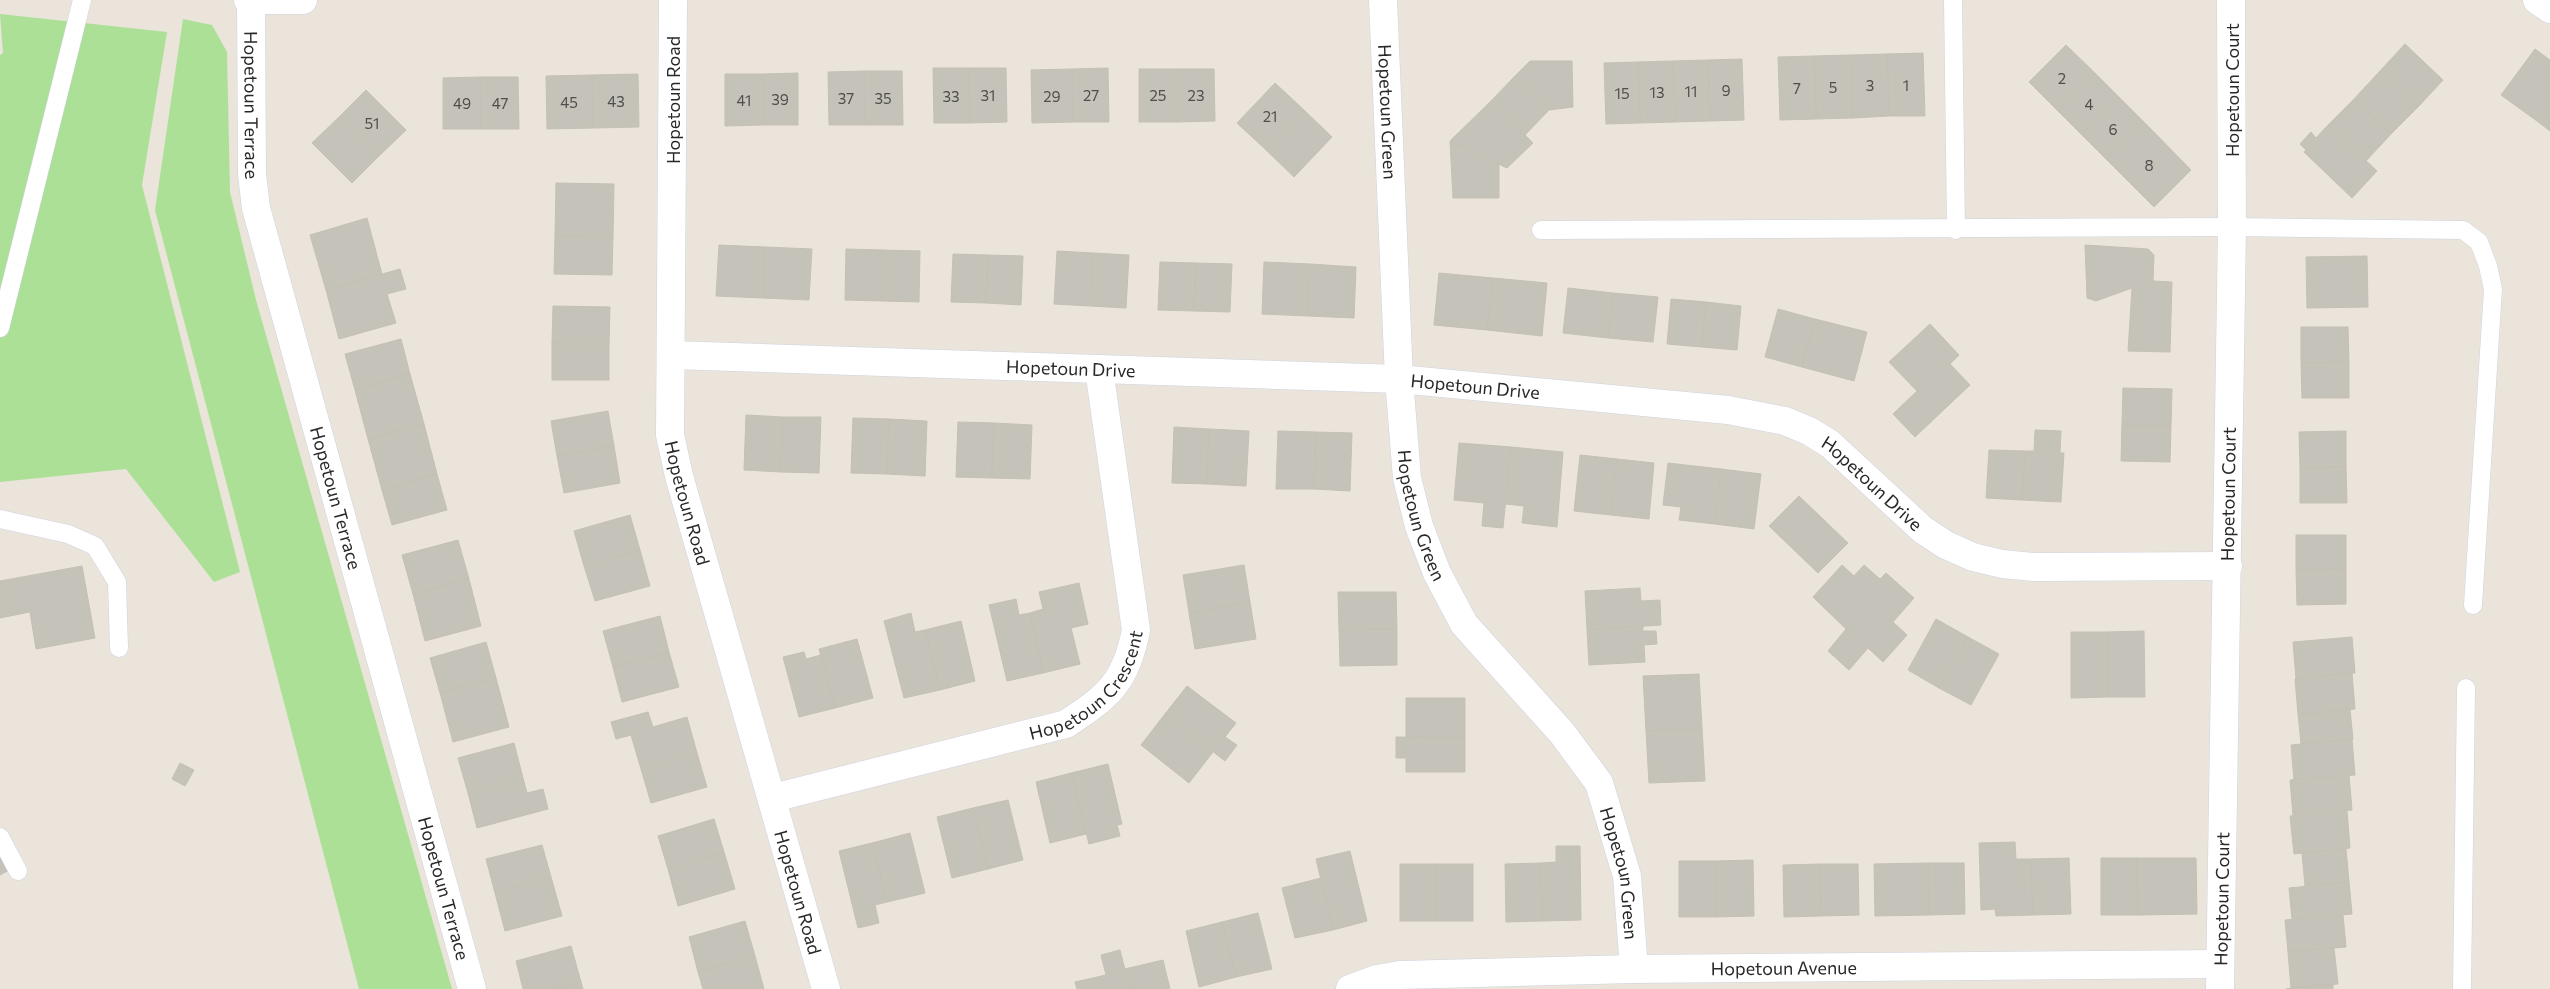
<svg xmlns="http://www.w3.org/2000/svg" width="2550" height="989" font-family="Commissioner,sans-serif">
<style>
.green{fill:#ace097}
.building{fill:#c5c2b9;stroke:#c5c0b4}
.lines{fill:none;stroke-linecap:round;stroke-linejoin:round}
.service-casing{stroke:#cfd2e1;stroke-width:19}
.minor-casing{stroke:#cfd2e1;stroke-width:29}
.service{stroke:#fff;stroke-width:18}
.minor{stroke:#fff;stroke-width:28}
.labels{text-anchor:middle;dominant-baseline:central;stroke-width:4;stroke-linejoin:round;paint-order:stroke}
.number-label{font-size:15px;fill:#4f4e4c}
.street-label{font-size:18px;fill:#282828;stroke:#fff}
</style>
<rect width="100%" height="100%" fill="#eae4da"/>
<g class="green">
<path d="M0,14L167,32L142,185L240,572L214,582L126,469L0,482V55L3,53Z"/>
<path d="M183,19L212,25L227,52L230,192L256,300L452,989H359L155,210Z"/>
</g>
<g class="building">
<path d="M2405,44L2443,80L2418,107L2380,71Z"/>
<path d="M2066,45L2096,74L2058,111L2029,82Z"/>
<path d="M2535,49L2550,60V103L2537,121L2501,95Z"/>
<path d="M1923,53L1925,116H1889L1887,54Z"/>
<path d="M1887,54L1889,116L1853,118L1850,55Z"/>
<path d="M1850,55L1853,118L1816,119L1814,56Z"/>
<path d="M1814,56L1816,119L1780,120L1778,57Z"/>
<path d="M1742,59L1744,120L1710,121L1708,60Z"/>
<path d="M1708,60L1710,121L1675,122L1673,61Z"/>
<path d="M1530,61H1572L1573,107L1549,110L1516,75Z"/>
<path d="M1673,61L1675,122L1640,123L1638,62Z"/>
<path d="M1638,62L1640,123L1606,124L1604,63Z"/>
<path d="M933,68H969L970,123H934Z"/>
<path d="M969,68H1006L1007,122L970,123Z"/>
<path d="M1108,68L1109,122H1073L1072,69Z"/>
<path d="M1072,69L1073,122L1032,123L1031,70Z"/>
<rect x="1139" y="69" width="38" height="53"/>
<path d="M1177,69H1214L1215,121L1177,122Z"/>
<path d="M864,71H902L903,125H865Z"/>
<path d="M864,71L865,125H829L828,72Z"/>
<path d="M2380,71L2418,107L2391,134L2354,99Z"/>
<path d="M798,73V125H763V74Z"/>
<path d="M638,74L639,127L593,128L592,75Z"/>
<path d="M725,74H763V125L725,126Z"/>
<path d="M2096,74L2119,97L2082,135L2058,111Z"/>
<path d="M592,75L593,128L547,129L546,76Z"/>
<path d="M1516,75L1549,110L1525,135L1491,101Z"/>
<path d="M480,77H518L519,129H481Z"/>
<path d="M480,77L481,129H443V78Z"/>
<path d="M1275,83L1304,110L1265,149L1237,123Z"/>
<path d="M366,90L406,130L379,156L339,117Z"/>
<path d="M2119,97L2144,122L2106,159L2082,135Z"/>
<path d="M2354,99L2391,134L2366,161L2328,125Z"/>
<path d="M1491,101L1533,143L1507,168L1450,141Z"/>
<path d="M2550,103V131L2537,121Z"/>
<path d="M1304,110L1332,137L1294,177L1265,149Z"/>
<path d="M339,117L379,156L352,183L312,143Z"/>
<path d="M2144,122L2191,170L2154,207L2106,159Z"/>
<path d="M2328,125L2377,171L2352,198L2304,152L2306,150L2300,144L2311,132L2316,138Z"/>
<path d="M1450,141L1499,164V198H1453Z"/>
<path d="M556,183L614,184L613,237L555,236Z"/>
<path d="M367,218L382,274L326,290L310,235Z"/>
<path d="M555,236L613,237L612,275L554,274Z"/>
<path d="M719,245L765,247L763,298L716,296Z"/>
<path d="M2085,245L2148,249L2154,255L2153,281L2172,282L2170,352L2128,351L2132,288L2096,301L2087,298Z"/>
<path d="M765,247L812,249L809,300L763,298Z"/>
<path d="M846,249L883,250L882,301L845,300Z"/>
<path d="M883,250L920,251L919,302L882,301Z"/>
<path d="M1057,251L1093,253L1090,306L1054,304Z"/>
<path d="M1093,253L1129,255L1126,308L1090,306Z"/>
<path d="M953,254L988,255L986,303L951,302Z"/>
<path d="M988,255L1023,256L1021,305L986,303Z"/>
<path d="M2367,256L2368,307L2307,308L2306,257Z"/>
<path d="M1160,262L1196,263L1194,311L1158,310Z"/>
<path d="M1264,262L1310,264L1308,316L1262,314Z"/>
<path d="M1196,263L1232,264L1230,312L1194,311Z"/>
<path d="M1310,264L1356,267L1354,318L1308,316Z"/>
<path d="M400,269L406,289L387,294L396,323L339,339L326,290Z"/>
<path d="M1439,273L1493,278L1487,330L1434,325Z"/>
<path d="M1493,278L1547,283L1542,336L1487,330Z"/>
<path d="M1568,288L1613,293L1608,338L1563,333Z"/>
<path d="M1613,293L1658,297L1653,342L1608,338Z"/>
<path d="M1671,299L1706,302L1702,347L1667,344Z"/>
<path d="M1706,302L1741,306L1737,350L1702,347Z"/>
<path d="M553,306L610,307L609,344H552Z"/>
<path d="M1778,309L1815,319L1802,367L1765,357Z"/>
<path d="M1815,319L1867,332L1854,381L1802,367Z"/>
<path d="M1930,324L1959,355L1950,364L1970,385L1915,437L1893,414L1917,391L1889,362Z"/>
<path d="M2301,327H2348L2349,362L2301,363Z"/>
<path d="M401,339L410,374L355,390L345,354Z"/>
<rect x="552" y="344" width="57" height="36"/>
<path d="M2349,362V398H2302L2301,363Z"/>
<path d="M410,374L424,424L368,439L355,390Z"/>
<path d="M2123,388L2172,389L2171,426L2122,424Z"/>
<path d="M608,411L614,446L557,456L551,421Z"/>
<path d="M746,415L783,417L781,472L744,470Z"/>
<path d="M783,417H821L819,473L781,472Z"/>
<path d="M853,418L889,419L887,474L851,473Z"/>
<path d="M889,419L927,421L925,476L887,474Z"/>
<path d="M958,422L994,423L992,478L956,477Z"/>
<path d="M994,423L1032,425L1030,479L992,478Z"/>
<path d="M424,424L437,474L382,490L368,439Z"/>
<path d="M2122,424L2171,426L2170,462L2121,461Z"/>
<path d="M1174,427L1209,429L1207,484L1172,483Z"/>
<path d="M1209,429L1249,431L1246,486L1207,484Z"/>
<path d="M2035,430L2061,431L2060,453H2064L2061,502L2022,500L2025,451H2034Z"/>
<path d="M1278,431L1316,432L1314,489H1276Z"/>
<path d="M2346,431V467L2300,468L2299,432Z"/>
<path d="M1316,432L1352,433L1350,491L1314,489Z"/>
<path d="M1459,443L1511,447L1503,528L1482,526L1484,503L1454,500Z"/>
<path d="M614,446L620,483L564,493L557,456Z"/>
<path d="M1511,447L1563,452L1557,527L1522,523L1524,506L1506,504Z"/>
<path d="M1989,450L2025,451L2022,500L1986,498Z"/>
<path d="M1580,455L1617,459L1611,515L1574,511Z"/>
<path d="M1617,459L1654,463L1649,519L1611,515Z"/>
<path d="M1668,463L1721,469L1715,524L1679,520L1681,507L1663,505Z"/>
<path d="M2346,467L2347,503H2300V468Z"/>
<path d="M1721,469L1761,474L1754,529L1715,524Z"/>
<path d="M437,474L447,510L392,525L382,490Z"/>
<path d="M1799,496L1848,543L1818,573L1769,526Z"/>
<path d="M630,515L640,550L584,566L574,531Z"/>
<path d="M2296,535H2346V569L2296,570Z"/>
<path d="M458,540L469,579L413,594L402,555Z"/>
<path d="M640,550L650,586L595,601L584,566Z"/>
<path d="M1244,565L1250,602L1189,613L1183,575Z"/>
<path d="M1842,565L1854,576L1864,565L1880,579L1886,573L1914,598L1893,622L1907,635L1883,662L1868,648L1849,670L1828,651L1846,629L1813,597Z"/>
<path d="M82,566L95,638L36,649L30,612L0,618V581Z"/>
<path d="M2346,569V604L2297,605L2296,570Z"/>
<path d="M469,579L481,626L425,641L413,594Z"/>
<path d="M1079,583L1088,624L1071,628L1080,664L1043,673L1030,613L1043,609L1039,592Z"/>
<path d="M1640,588L1641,601L1660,600L1661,625L1587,630L1585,591Z"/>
<path d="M1338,592H1396L1397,629L1339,630Z"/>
<path d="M1016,599L1019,615L1030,613L1043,673L1007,681L989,605Z"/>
<path d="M1250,602L1256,639L1195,649L1189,613Z"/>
<path d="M911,613L915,632L925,630L940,690L904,698L884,621Z"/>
<path d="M660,616L669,652L613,667L603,631Z"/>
<path d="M1936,619L1968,637L1939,688L1908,670Z"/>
<path d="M961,621L975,681L940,690L925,630Z"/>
<path d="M1643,626V631H1656L1657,644L1644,645L1645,662L1589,665L1587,630Z"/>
<path d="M1397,629V665L1340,666L1339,630Z"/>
<path d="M2144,631L2145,697H2108L2107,632Z"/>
<path d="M2071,632H2107L2108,697L2071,698Z"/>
<path d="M1968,637L1999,654L1971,705L1939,688Z"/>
<path d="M2352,637L2355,673L2296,679L2293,642Z"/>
<path d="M857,639L873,698L835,708L819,649Z"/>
<path d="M486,642L496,678L440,693L430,658Z"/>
<path d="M669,652L679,687L622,702L613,667Z"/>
<path d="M804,652L806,659L821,655L835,708L799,717L783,657Z"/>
<path d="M2352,673L2355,709L2298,714L2295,679Z"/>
<path d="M1699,674L1702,728L1646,731L1643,676Z"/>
<path d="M496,678L509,727L453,742L440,693Z"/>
<path d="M1187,686L1236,723L1225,737L1237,745L1225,761L1165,714Z"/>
<path d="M1406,698H1465V738L1406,737Z"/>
<path d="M2350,710L2353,739L2301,744L2298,714Z"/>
<path d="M648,712L653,727L687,717L697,753L641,769L631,735L616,739L611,722Z"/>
<path d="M1165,714L1213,752L1189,783L1141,745Z"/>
<path d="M1702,728L1705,781L1649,783L1646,731Z"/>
<path d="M1396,737L1465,738V772H1406V758H1396Z"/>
<path d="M2352,739L2355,775L2294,780L2291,745Z"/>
<path d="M514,743L523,778L468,793L458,758Z"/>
<path d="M697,753L707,787L651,803L641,769Z"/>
<path d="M180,763L194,770L185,786L172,779Z"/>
<path d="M1108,764L1122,824L1117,825L1120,836L1089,844L1071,773Z"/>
<path d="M1071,773L1086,834L1050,843L1036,782Z"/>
<path d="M2349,775L2352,810L2293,815L2290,780Z"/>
<path d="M523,778L527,793L543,789L548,809L477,828L468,793Z"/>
<path d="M1008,800L1023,860L988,869L973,808Z"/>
<path d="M973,808L988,869L952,878L937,817Z"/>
<path d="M2347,811L2350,848L2294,854L2290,816Z"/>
<path d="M714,819L724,852L668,869L658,836Z"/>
<path d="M910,833L925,893L887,902L872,843Z"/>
<path d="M2015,842L2016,859H2031L2033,915L1996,916L1995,909L1981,910L1979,843Z"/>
<path d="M872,843L887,902L875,905L879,923L858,928L839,851Z"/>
<path d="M542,845L551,877L495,893L486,859Z"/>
<path d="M1556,846H1580L1581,920L1542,921L1541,863L1556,862Z"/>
<path d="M0,848L11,869L0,875Z"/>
<path d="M2346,849L2349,882L2305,886L2302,853Z"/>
<path d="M1350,851L1367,921L1333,930L1316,859Z"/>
<path d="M724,852L735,889L678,906L668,869Z"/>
<path d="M2069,858L2071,914L2033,915L2031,859Z"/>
<path d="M2101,858H2137L2138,915H2101Z"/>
<path d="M2137,858H2196L2197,914L2138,915Z"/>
<path d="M1753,860L1754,916L1716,917L1715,861Z"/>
<path d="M1679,861H1715L1716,917H1679Z"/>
<path d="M1541,863L1542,921L1506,922L1505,864Z"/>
<path d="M1928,863H1964L1965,914L1929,915Z"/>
<path d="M1928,863L1929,915L1875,916L1874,864Z"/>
<rect x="1400" y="864" width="36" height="57"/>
<rect x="1436" y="864" width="37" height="57"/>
<path d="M1820,864H1858L1859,915L1821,916Z"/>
<path d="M1820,864L1821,916L1784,917L1783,865Z"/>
<path d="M551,877L562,916L505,931L495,893Z"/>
<path d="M1321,878L1333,930L1295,938L1282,888Z"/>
<path d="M2349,882L2352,914L2292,919L2289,888Z"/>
<path d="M1258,913L1272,969L1236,977L1222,922Z"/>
<path d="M2343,915L2346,947L2288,952L2285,920Z"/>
<path d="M745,921L755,956L698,972L689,937Z"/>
<path d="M1222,922L1236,977L1199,987L1186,931Z"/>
<path d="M571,946L581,982L554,989H523L516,961Z"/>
<path d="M2334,948L2338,984L2291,988L2288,952Z"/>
<path d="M1120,950L1130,989H1077L1075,982L1106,975L1101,955Z"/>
<path d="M755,956L764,989H703L698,972Z"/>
<path d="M1163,960L1170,989H1130L1125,969Z"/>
<path d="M581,982L583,989H554Z"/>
<path d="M2333,984V989H2286L2291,988Z"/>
</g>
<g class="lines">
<g class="service-casing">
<g id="service">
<path d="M1953,0L1956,230"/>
<path d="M1541,230L2232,227L2463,230L2479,242L2488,266L2493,289L2473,605"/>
<path d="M0,328L82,0"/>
<path d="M0,519L68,534L95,546L117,582L119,648"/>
<path d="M0,837L18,871"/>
<path d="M2462,989L2466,688"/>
</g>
</g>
<g class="minor-casing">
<g id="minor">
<path d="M248,0H303"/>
<path id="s1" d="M251,0L252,174L256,208L472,989"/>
<path id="s2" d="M673,0L670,435L679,476L826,989"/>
<path id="s3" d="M1383,0L1399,379L1407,478L1419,526L1437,573L1464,624L1562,733L1599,783L1627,876L1634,969"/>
<path d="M2537,0L2550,9"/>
<path id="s4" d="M672,355L1399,379L1728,410L1785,421L1809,431L1830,444L1923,530L1946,545L1973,557L2002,564L2034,567L2228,566"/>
<path id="s5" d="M773,798L1066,724C1109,696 1126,682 1136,630L1099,369"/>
<path id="s6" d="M1350,989L1377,979L1400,975L1634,969L2220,964"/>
<path id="s7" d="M2220,989L2232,227L2231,0"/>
</g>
</g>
<use href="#service" class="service"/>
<use href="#minor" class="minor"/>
</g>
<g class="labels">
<g class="number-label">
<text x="2062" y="78">2</text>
<text x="1870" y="85">3</text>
<text x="1906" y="85">1</text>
<text x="1833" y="87">5</text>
<text x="1797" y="88">7</text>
<text x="1726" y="90">9</text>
<text x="1691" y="91">11</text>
<text x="1657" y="92">13</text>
<text x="1622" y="93">15</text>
<text x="988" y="95">31</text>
<text x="1091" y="95">27</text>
<text x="1158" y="95">25</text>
<text x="1196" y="95">23</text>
<text x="951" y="96">33</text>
<text x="1052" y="96">29</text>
<text x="846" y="98">37</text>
<text x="883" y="98">35</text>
<text x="780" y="99">39</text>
<text x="744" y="100">41</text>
<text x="616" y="101">43</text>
<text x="569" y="102">45</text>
<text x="462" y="103">49</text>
<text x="500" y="103">47</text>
<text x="2089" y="104">4</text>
<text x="1270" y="116">21</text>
<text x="372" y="123">51</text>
<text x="2113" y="129">6</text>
<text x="2149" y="165">8</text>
</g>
<g class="street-label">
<text transform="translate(2232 90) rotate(-90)">Hopetoun Court</text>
<text transform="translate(673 100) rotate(-90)">Hopetoun Road</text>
<text stroke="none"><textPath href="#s1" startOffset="105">Hopetoun Terrace</textPath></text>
<text stroke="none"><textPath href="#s3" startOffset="112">Hopetoun Green</textPath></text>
<text stroke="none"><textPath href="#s4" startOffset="399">Hopetoun Drive</textPath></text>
<text stroke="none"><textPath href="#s4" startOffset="804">Hopetoun Drive</textPath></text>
<text stroke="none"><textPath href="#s4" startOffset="1224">Hopetoun Drive</textPath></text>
<text stroke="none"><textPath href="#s7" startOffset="495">Hopetoun Court</textPath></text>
<text stroke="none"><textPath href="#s1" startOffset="509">Hopetoun Terrace</textPath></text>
<text stroke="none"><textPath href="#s2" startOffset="505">Hopetoun Road</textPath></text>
<text stroke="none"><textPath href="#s3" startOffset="518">Hopetoun Green</textPath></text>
<text stroke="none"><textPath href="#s5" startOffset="344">Hopetoun Crescent</textPath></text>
<text stroke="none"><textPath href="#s3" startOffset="938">Hopetoun Green</textPath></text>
<text stroke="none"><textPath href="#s1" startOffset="914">Hopetoun Terrace</textPath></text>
<text stroke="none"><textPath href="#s2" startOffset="910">Hopetoun Road</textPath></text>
<text stroke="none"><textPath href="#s7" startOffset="90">Hopetoun Court</textPath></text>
<text stroke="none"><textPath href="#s6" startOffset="436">Hopetoun Avenue</textPath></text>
</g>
</g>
</svg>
